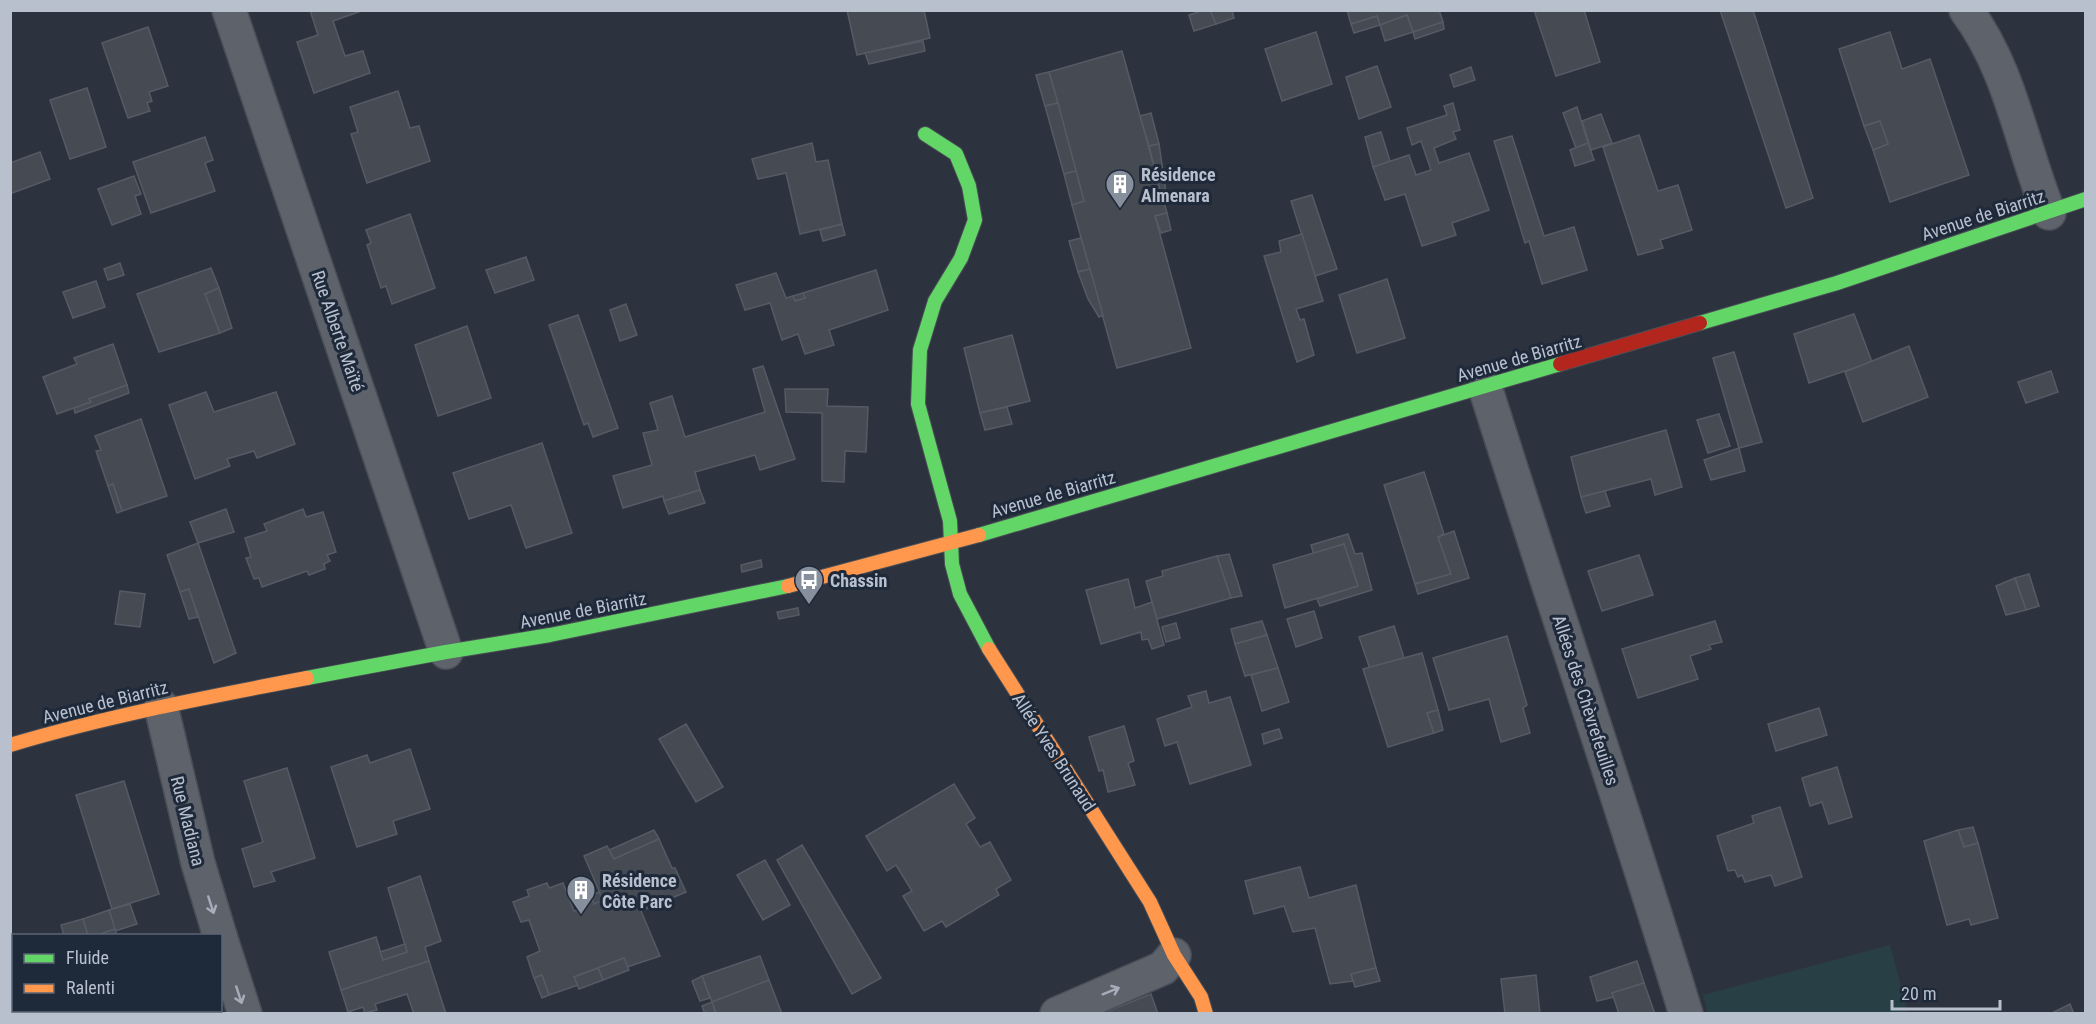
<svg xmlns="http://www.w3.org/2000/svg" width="2096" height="1024" font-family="'Roboto Condensed',sans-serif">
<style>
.green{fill:#284045}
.building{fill:#454a53;stroke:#555b65;stroke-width:1.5}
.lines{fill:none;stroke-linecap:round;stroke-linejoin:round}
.street-casing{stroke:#494e56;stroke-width:36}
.fast-casing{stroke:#494e56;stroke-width:16}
.slow-casing{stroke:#494e56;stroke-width:16}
.jam-casing{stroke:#494e56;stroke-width:16}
.street{stroke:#5e626b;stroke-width:33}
.fast{stroke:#63d668;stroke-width:14}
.slow{stroke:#ff974d;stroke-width:14}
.jam{stroke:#b3261e;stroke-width:14}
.oneway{stroke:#a6adba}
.labels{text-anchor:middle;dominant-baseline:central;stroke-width:6;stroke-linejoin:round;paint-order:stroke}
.poi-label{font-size:18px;font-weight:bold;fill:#b8c0ce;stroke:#1e293a;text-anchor:start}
.street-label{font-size:18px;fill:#b8c0ce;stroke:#1e293a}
</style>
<rect width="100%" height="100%" fill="#2d333e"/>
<path class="green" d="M1890,945L1908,1013H1708L1703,995Z"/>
<g class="building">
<path d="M310,10H364L333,21L345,56L363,51L370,73L314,93L297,42L318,35Z"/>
<path d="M847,10H924L930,38L857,55Z"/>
<path d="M1204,10H1210L1216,24L1194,31L1189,15Z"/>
<path d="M1210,10H1232L1234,18L1216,24Z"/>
<path d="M1347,10H1439L1443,22L1413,32L1407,15L1380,25L1377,16L1351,24Z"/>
<path d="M1534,10H1584L1600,62L1556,76Z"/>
<path d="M1720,10H1753L1813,198L1786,208Z"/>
<path d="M1407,15L1413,32L1385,41L1380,25Z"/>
<path d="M1377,16L1380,25L1354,33L1351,24Z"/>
<path d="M1443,22L1444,29L1415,39L1413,32Z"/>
<path d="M148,27L168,86L149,92L152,101L147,103L150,111L128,118L102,43Z"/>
<path d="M1316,32L1332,84L1282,101L1265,49Z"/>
<path d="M1890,32L1902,69L1930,59L1969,175L1890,202L1873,150L1888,144L1880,121L1864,126L1839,49Z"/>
<path d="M923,41L925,51L869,64L865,53Z"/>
<path d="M1122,51L1167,213L1155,216L1191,348L1117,368L1072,205L1084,201L1049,72Z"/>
<path d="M1377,66L1391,107L1359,119L1346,77Z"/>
<path d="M1471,67L1475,80L1454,87L1450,75Z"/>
<path d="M1049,72L1058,103L1045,106L1036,75Z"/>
<path d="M87,88L106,147L70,159L50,100Z"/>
<path d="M398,91L410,128L419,126L430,161L367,183L351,134L358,132L350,107Z"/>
<path d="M1058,103L1076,171L1064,174L1045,106Z"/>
<path d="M1453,103L1460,130L1453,132L1456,139L1434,148L1439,163L1469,153L1489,210L1452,223L1456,235L1422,246L1405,194L1385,200L1373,167L1409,155L1416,175L1431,170L1421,141L1412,145L1407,128L1447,115L1444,106Z"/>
<path d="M1577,107L1588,143L1576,148L1563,113Z"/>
<path d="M1151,113L1159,144L1149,146L1140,116Z"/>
<path d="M1601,114L1612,143L1591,150L1582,121Z"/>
<path d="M1880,121L1888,144L1873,150L1864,126Z"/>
<path d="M1381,132L1390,161L1373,167L1365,137Z"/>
<path d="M1639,135L1658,191L1678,185L1692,230L1660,240L1663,248L1638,255L1603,147Z"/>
<path d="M1512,136L1544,236L1574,227L1587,270L1542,284L1529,241L1525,243L1494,141Z"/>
<path d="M205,137L213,160L205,163L215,191L151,213L133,162Z"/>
<path d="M812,143L816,162L828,160L842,224L800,234L786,173L758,179L752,159Z"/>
<path d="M1588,143L1594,160L1575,166L1570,150Z"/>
<path d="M1159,144L1166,192L1161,194L1149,146Z"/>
<path d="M40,152L50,179L10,194V163Z"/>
<path d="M1076,171L1084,201L1072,205L1064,174Z"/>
<path d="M134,176L141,194L135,196L141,214L112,225L98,189Z"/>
<path d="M1312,195L1337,269L1315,276L1291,201Z"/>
<path d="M1167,213L1171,230L1161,233L1155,216Z"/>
<path d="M410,214L435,288L392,304L386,286L381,288L367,245L371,243L366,230Z"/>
<path d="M842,224L845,235L823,241L820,230Z"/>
<path d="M1302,234L1323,301L1296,309L1300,320L1304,319L1314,355L1297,362L1264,256L1281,252L1279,241Z"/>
<path d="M1081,238L1090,269L1078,272L1069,241Z"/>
<path d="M526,257L534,280L495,293L486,270Z"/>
<path d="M120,263L124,275L108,280L104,269Z"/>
<path d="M211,268L219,288L205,294L220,333L159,352L137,294Z"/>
<path d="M1090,269L1103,315L1099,317L1088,299L1078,272Z"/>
<path d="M876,270L888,310L829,330L834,345L805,354L798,334L782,340L770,303L745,310L736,285L776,273L786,298L793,296L795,301L805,298L803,293Z"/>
<path d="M1387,279L1405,338L1357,353L1339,295Z"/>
<path d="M96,281L105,307L73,318L63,292Z"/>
<path d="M219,288L232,328L220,333L205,294Z"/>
<path d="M803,293L805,298L795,301L793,296Z"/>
<path d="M626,304L637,335L620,341L610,310Z"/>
<path d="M1854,314L1872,362L1809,383L1794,334Z"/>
<path d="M578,315L618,428L593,437L588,423L584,425L549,325Z"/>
<path d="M467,326L491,398L438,416L415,345Z"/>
<path d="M1012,335L1030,401L980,413L964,348Z"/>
<path d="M113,344L127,385L89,399L91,402L57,414L43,377L77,364L74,358Z"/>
<path d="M1909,346L1928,397L1863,422L1845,372Z"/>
<path d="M1734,352L1762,442L1739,448L1713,358Z"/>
<path d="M763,366L795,459L760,470L755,455L695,472L700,490L664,501L663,496L623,508L613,476L652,465L643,433L658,430L650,403L672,396L685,437L765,412L753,369Z"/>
<path d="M2051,371L2058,392L2026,403L2018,382Z"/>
<path d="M127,385L129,393L75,413L74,408L91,402L89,399Z"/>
<path d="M785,389H828L827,406L868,407L866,452L845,451L844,482L822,481V413L786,412Z"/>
<path d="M206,392L214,412L276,392L295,444L257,458L254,451L227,459L230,466L195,479L169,405Z"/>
<path d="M1007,407L1012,424L985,430L980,413Z"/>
<path d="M1719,414L1730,446L1708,453L1697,420Z"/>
<path d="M141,419L167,496L122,511L113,484L108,486L96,451L101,450L95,436Z"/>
<path d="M1666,430L1682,487L1655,495L1651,479L1581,497L1571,457Z"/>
<path d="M542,443L572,533L526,548L511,505L469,519L453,473Z"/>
<path d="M1739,448L1745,471L1711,480L1704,460Z"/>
<path d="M1424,472L1444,534L1438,537L1451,574L1415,584L1384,485Z"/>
<path d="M113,484L122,511L117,513L108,486Z"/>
<path d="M700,490L705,503L669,514L664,501Z"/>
<path d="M1605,491L1610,506L1586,513L1581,497Z"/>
<path d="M226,509L234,532L198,543L190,522Z"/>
<path d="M303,509L306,517L323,512L336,552L327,555L330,561L324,564L325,569L309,575L307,571L262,587L259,578L254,579L246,558L251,557L245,538L267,531L264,524Z"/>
<path d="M1454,531L1469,578L1418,594L1415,584L1451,574L1438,537Z"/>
<path d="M1348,534L1355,554L1362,553L1372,590L1320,606L1317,599L1358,586L1344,544L1314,555L1311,545Z"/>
<path d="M198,543L236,653L214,663L189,589L180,592L167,555Z"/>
<path d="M1344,544L1358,586L1285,608L1273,565Z"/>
<path d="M1229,554L1242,596L1231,598L1217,556Z"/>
<path d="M1639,555L1653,595L1602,611L1588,571Z"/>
<path d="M1217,556L1231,598L1157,619L1146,581L1163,576L1162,571Z"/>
<path d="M761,560L762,567L742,572L741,565Z"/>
<path d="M2029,574L2039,606L2026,610L2015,578Z"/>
<path d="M2015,578L2026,610L2006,615L1996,586Z"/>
<path d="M1128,579L1135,608L1152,602L1164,645L1152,649L1148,639L1142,640L1141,632L1101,644L1086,590Z"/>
<path d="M189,589L198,617L189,619L180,592Z"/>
<path d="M120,591L145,594L140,627L115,624Z"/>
<path d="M798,608L799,615L779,619L777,612Z"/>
<path d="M1314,611L1322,638L1296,647L1287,619Z"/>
<path d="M1262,621L1267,635L1235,644L1231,629Z"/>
<path d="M1715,621L1722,642L1709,645L1711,649L1690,656L1698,679L1638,698L1622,649Z"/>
<path d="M1176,623L1180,638L1166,642L1162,627Z"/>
<path d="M1394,626L1404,658L1370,669L1359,637Z"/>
<path d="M1267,635L1278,668L1245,676L1235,644Z"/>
<path d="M1507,636L1527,705L1523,708L1530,733L1501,742L1489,699L1449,710L1433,658Z"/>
<path d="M1422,653L1438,710L1427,713L1434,733L1388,747L1363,669Z"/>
<path d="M1278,668L1289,702L1262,711L1251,675Z"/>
<path d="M1206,691L1209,703L1230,697L1251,765L1190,784L1177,742L1165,746L1157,719L1192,707L1188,696Z"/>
<path d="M1819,708L1827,735L1776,751L1768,724Z"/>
<path d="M1438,710L1443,730L1434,733L1427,713Z"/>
<path d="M686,724L723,787L696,802L659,739Z"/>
<path d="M1124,726L1134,761L1128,763L1135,785L1108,792L1103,770L1099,771L1089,737Z"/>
<path d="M1279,729L1282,738L1264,744L1262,734Z"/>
<path d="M410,749L430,809L393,821L397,834L357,847L331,767L367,755L370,763Z"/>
<path d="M1837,767L1852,817L1829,824L1822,802L1810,806L1802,778Z"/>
<path d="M287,768L315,858L271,872L275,881L254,887L242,849L263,842L244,781Z"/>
<path d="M124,781L159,894L112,909L76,795Z"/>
<path d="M954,784L975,818L966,824L980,847L990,842L1011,880L996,889L999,895L946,927L942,921L924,931L903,896L912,891L896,865L887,871L866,836Z"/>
<path d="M1780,807L1802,877L1775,886L1771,875L1745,882L1742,875L1738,877L1735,870L1728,871L1717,836L1754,823L1752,816Z"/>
<path d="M1973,827L1978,843L1964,847L1958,830Z"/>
<path d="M654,830L659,839L614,859L609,850Z"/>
<path d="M1958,830L1964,847L1978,843L1998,918L1971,925L1969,919L1947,925L1924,841Z"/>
<path d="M659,839L672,868H675L686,892L641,911L660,956L627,967L624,958L574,977L578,985L549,995L542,975L534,978L527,957L540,951L529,920L521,922L513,902L529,896L527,890L547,883L549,888L563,883L574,911L578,910L572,893L588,888L594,904L603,900L584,856L607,846L614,859Z"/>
<path d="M802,845L881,978L852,994L777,860Z"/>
<path d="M765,860L790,905L763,920L737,875Z"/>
<path d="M1300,867L1309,898L1356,885L1376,968L1351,974L1353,981L1330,984L1315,928L1293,932L1284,906L1254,914L1245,881Z"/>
<path d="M420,876L441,941L425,947L429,961L341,990L329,952L376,937L383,960L407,952L388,888Z"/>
<path d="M599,892L603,900L594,904L591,895Z"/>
<path d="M130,904L137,924L115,931L109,910Z"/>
<path d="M109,910L115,929L95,936H88L83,919Z"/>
<path d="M83,919L88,936H64L61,925Z"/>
<path d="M115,929L117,936H95Z"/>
<path d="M405,944L407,952L383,960L380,952Z"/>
<path d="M760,956L769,980L712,1002L702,976Z"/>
<path d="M624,958L629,970L603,980L598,968Z"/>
<path d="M429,961L446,1014H414L407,994L375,1004L377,1010L365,1013L363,1007L348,1012L341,990Z"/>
<path d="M1637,961L1644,983L1612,993L1614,997L1597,1001L1590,977Z"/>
<path d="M598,968L603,980L579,989L574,977Z"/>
<path d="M1376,968L1380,981L1355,987L1351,974Z"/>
<path d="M542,975L549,995L542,998L534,978Z"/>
<path d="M1536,975L1540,1014H1505L1501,979Z"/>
<path d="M702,976L710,998L700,1001L692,981Z"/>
<path d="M769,980L782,1014H716L712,1002Z"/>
<path d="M1644,983L1655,1014H1619L1612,993Z"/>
<path d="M1151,994L1158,1014H1101Z"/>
<path d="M712,1002L716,1014H705L702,1006Z"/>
<path d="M2070,1004L2074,1014H2050Z"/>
</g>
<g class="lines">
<g class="street-casing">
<g id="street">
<path d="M229,10L446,652"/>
<path d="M1966,10C2011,70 2021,145 2049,213"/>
<path d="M1485,387C1551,596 1622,804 1686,1014"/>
<path d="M161,706L198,863L220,936"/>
<path d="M220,936L245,1014"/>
<path d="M1057,1014L1163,968L1174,955"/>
</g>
</g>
<g class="fast-casing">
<g id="fast">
<path d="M925,134L956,154L969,186L975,220L961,258L935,301L920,350L918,404L950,521L952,564L960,594L989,649"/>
<path d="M1700,323L1837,283L2086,199"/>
<path d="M979,535L1560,364"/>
<path d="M307,678L446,652L550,635L788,586"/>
</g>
</g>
<g class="slow-casing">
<g id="slow">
<path d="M788,586L979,535"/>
<path d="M989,649L1150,902L1174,955L1201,997L1206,1014"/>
<path d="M10,745C107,716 207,697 307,678"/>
</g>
</g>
<g class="jam-casing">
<path id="jam" d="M1560,364L1700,323"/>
</g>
<use href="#street" class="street"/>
<use href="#fast" class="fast"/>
<use href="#slow" class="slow"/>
<use href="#jam" class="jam"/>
</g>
<defs><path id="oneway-shaft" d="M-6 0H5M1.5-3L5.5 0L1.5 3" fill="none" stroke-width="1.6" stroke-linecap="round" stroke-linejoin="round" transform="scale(1.5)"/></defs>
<g class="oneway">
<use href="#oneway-shaft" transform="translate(211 905) rotate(72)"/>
<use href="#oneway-shaft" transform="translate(1111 991) rotate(-22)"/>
<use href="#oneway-shaft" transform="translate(239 995) rotate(72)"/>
</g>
<defs>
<g id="building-pin" transform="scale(1.5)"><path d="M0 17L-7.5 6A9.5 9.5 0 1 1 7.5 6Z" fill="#878f9c" stroke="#1e293a"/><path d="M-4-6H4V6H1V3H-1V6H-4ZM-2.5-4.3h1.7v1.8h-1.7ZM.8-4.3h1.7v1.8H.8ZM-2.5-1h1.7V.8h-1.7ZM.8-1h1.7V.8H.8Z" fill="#fff"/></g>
<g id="bus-pin" transform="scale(1.5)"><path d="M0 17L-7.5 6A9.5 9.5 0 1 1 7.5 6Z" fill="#878f9c" stroke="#1e293a"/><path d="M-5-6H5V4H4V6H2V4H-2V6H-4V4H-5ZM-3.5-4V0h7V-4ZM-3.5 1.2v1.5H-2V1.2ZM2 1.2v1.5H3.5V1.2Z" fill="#fff"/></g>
</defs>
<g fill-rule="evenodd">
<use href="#building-pin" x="1120" y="184"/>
<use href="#bus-pin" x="809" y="580"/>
<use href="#building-pin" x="581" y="890"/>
</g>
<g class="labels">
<g class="poi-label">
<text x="1141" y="174">Résidence<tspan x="1141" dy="21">Almenara</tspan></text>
<text x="830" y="580">Chassin</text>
<text x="602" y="880">Résidence<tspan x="602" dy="21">Côte Parc</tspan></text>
</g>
<g class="street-label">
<text transform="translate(1983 215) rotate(-18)">Avenue de Biarritz</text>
<text transform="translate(338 331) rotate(71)">Rue Alberte Maïté</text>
<text transform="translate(1519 358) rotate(-16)">Avenue de Biarritz</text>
<text transform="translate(1053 494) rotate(-16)">Avenue de Biarritz</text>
<text transform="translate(583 610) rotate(-11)">Avenue de Biarritz</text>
<text transform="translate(1586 700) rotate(72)">Allées des Chèvrefeuilles</text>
<text transform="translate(105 702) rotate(-14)">Avenue de Biarritz</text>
<text transform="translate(1054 752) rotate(57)">Allée Yves Brunaud</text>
<text transform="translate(188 821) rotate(76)">Rue Madiana</text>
</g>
</g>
<rect width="2096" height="1024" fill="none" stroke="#b8c0ce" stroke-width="24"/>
<rect x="12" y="934" width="210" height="78" fill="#1e293a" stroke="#5c6575" stroke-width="1.5"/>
<rect x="24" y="954" width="30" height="9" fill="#63d668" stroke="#5c6575" stroke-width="1.5"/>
<text x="66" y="964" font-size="18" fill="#b8c0ce">Fluide</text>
<rect x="24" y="984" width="30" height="9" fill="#ff974d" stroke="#5c6575" stroke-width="1.5"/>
<text x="66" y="994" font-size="18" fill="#b8c0ce">Ralenti</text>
<path d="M1892 1000v9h108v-9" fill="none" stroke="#b8c0ce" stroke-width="3"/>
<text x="1901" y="1000" font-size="18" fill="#b8c0ce" stroke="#1e293a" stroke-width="4.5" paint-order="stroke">20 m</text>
</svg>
